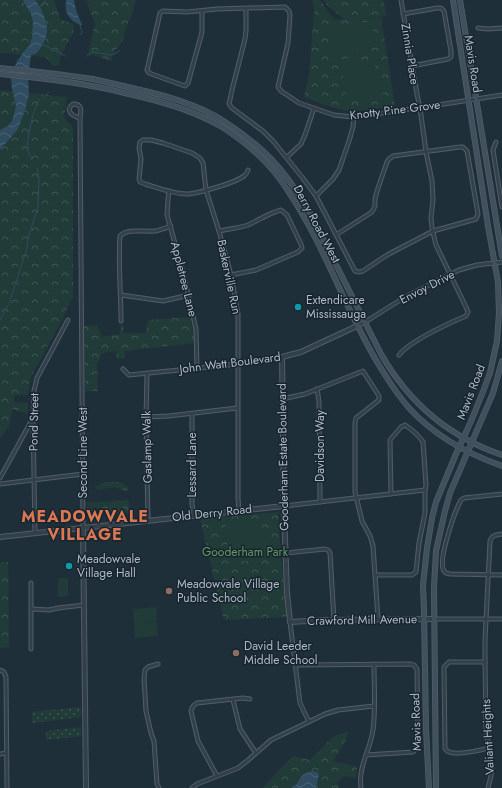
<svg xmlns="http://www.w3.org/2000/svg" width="502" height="788" font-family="Jost,sans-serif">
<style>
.grass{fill:url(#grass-dots)}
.forest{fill:url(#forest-crowns)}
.garden{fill:#213b39}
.water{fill:url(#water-waves)}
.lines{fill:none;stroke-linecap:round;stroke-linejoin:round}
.stream{stroke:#2f4c61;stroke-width:1}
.minor-casing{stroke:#505e68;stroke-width:5}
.tertiary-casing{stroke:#505e68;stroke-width:6}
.secondary-casing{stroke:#505e68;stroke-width:6}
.minor{stroke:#33404a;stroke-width:3}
.tertiary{stroke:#33404a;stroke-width:4}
.secondary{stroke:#40505d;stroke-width:4.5}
.culture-dot{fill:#0f9aa8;stroke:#18252e;stroke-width:1.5}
.education-dot{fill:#8d6e63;stroke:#18252e;stroke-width:1.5}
.labels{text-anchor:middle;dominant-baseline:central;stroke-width:3;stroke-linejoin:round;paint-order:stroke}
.street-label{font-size:12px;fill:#adbbc7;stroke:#18252e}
.poi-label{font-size:12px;fill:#adbbc7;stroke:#18252e;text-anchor:start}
.park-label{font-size:12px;fill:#639966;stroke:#18252e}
.district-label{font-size:16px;font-weight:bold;letter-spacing:1px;fill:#dc7753;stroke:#18252e}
</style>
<defs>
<pattern id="grass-dots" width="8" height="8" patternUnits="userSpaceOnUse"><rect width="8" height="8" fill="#213b39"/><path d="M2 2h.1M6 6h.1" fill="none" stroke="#3f5554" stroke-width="1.8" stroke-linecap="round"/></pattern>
<pattern id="forest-crowns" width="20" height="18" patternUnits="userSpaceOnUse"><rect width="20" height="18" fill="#213b39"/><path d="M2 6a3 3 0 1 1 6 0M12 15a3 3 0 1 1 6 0" fill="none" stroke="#3f5554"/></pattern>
<pattern id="water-waves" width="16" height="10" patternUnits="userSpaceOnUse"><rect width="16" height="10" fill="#2f4c61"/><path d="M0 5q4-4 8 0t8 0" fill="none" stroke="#4a6476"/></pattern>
</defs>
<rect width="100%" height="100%" fill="#1f2f3a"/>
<g class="grass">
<path d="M81,707V717L32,723V712Z"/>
<path d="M81,727V736L46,740V731Z"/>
</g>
<g class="forest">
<path d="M0,0H54L61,20L74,24L73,33L60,57L59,66L52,65L46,57L5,53V54L0,53Z"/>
<path d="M87,0H136L132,13L126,28L123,40L114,52L111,61L88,53L95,24L89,9Z"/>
<path d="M313,0H320L334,20L344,19L328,6L324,0H383L387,16L350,19L381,17L395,106C382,108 368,111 355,111C338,111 320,103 304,97L309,75L314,12Z"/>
<path d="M0,90L67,97L64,118L73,127V297L64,315V317L57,329L31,377L28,395H14V402L28,403V414L12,409L10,424L0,439Z"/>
<path d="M190,317L194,332L195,343L125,351V358L117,359L116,351L102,353L97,365L98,391H85L83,326L97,325L102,337L120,334L121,324L123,325L124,333H146L148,320Z"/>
<path d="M105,482H121L129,488L126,492C115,485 110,487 98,490L95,487Z"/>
<path d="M128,500L131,513L111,514L102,508L95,509L88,514L87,503Z"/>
<path d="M278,512C280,547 283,582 287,617L224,620L200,519L238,515Z"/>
<path d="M8,562L9,647L0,648V563Z"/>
<path d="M348,731L346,740L335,758L334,761L357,767L356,778L344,776L337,782L339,788H262L293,756L310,760L333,737Z"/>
</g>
<g class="garden">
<path d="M372,21L376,47L330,55L326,28Z"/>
<path d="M351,58L365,60L375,66L382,75L383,98H347L340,60Z"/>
<path d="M249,522C258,524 270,533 272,543C273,547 273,552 273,556L233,563L229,560L225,523Z"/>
<path d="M58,578H68V596L58,597Z"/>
<path d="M156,607L157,621L146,622H157L158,636L135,638L133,609Z"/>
</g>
<g class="water">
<path d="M23,0H35C41,7 48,23 47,32C46,37 44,43 41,47C38,52 37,53 31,55L28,78L29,94L25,110L18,129L0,150V130L8,126L12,121L16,106L12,89L11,78L17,61L25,50L29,46L32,38L33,22L31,14Z"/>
<path d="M66,0H74L76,10L82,25C76,24 69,19 67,13C65,10 66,4 66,0Z"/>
<path d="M313,771L317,772L319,774L316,788H292C302,782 296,775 313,771Z"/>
</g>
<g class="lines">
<g class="stream">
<path d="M39,7L46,0"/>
<path d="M80,25L82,32L81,35"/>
<path d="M42,44L65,56"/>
<path d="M87,56L93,52L111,55L117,53L120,50"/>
<path d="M44,97L49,92"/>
<path d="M32,160C31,157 29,154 28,151C26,140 33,110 39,100"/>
<path d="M0,320L9,304L27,248L28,238L38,207L39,178L37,168"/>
</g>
<g class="minor-casing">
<g id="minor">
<path d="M246,9V31L245,39L232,90L229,104L232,108L263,131L273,141L302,177L316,196L355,271L359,272L363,271L387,255L433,231L476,219L478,214L467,151L463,147H460L393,156L389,159L387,162L378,188L375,199V206L372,212L336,235"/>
<path d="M202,11V32L188,83L185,86L182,85L149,73L147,70L148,66L160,13L163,11L187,12L217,9L285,7L289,11L290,15L288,43L278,87L281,91L299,103L334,115L353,117L425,107L502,95"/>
<path d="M403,14L437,8H441L444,11L451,51V57L448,59L412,66"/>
<path d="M478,28L488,29L502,28"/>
<path d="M80,118C73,116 64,111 73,104C83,104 81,111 80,118L83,528"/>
<path d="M496,142L493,150L502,207"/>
<path d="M287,157L301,144L305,135L314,108"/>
<path d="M169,191L168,200L167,215L182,268L196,329L197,368"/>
<path d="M316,196L333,179L339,170L349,141L353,127L354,117"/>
<path d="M219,231C229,229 239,228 248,225C259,220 269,213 281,210L287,215L301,244L302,248L298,252L256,270L231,275"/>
<path d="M121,295L163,301L189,295"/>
<path d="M121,321C121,292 118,264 120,236C127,228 144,232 155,231C160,230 165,228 171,226"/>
<path d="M357,326L370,319L405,297L459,270L477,265L502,262"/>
<path d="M399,355C410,341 449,323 466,316L468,312L466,307L436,245L432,228L431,218L433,200L432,181L426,152L420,108L417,94L401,0"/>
<path d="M123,369L129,375L229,365L260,361L282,357"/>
<path d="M147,373L146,419L148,520"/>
<path d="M317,389L319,401L320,502"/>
<path d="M282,399L305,394L363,371L379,396V400L356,418L355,423V492L362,521L370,536L373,546L378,619"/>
<path d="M192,414V504L194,516"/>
<path d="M146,417L169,416L237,408"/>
<path d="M0,478L33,418"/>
<path d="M0,484L83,474"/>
<path d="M502,494L464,498L461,500C455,511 437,561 444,571C446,574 447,573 450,574L502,575"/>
<path d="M284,506L425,490"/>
<path d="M239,511L238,498V314L231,275L219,231L206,190L203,163L200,158L192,153L163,143L151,140H143L140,142L139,148L141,159L139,179L140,182L145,184C158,188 173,194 187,194C196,194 239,182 245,175C247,174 247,172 248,170"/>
<path d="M35,533L33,418L34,391L37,378L68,320"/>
<path d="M286,553L325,549L328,550L330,553L334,620"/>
<path d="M376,575H412L416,572L419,543L425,513V490L426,486L423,442C419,436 411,429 405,425L401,427L390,440L391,494"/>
<path d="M31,583V649"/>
<path d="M32,609L49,610L58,608L84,605"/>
<path d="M434,619H502"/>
<path d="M290,622L299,695L300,703L309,722"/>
<path d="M485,662H449L444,667L445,748C446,750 446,751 449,752C458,756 480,750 489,748"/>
<path d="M158,664L148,667L145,670L144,679L146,711L151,733L154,741L157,784L159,788"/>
<path d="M295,665L411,664L414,665L417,669L418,745L416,749L413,752L366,755"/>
<path d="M0,670L4,672L6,677L7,788"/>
<path d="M233,700L240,729L256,753"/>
<path d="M0,754L6,753"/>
<path d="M217,776L198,741L191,711C192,707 193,705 197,703L243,698L250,699"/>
<path d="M192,788L197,784L238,768L247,761L271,740L325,714L338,710L374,706"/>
<path d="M361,788C358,766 370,751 373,730C376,709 374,686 374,664"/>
<path d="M488,788L491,776L492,768L486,728L485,662V640L490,541C492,535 496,535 502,534"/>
</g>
</g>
<g class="tertiary-casing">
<g id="tertiary">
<path d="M357,326L301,352L282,357L284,510L287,593L290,622L326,620L434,619"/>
<path d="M83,528L86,788"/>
<path d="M0,537L284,506"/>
</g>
</g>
<g class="secondary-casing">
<g id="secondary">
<path d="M460,0L502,256"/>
<path d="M0,68C31,71 63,74 93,79C106,82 119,85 132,88C163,95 198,104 225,122C245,135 265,151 280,169C291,182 299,195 308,209L381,354C409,403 449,437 502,455"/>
<path d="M0,74C31,77 62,80 92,86C104,88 116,91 129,94C161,101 193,110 222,127C247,143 272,165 288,191C326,247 346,313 382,370C390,383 399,397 410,409C434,435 468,454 502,466"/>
<path d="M429,788L426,729L424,610L423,585L427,548L432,518L436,502L456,454L472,419L484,389L490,373L497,341L499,313L498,282L488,226L453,0"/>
<path d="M436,788L434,587L436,551L445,511L450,493L493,393L502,361"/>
</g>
</g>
<use href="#minor" class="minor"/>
<use href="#tertiary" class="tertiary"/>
<use href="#secondary" class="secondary"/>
</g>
<g class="culture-dot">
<circle cx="298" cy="307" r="4"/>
<circle cx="69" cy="566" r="4"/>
</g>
<g class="education-dot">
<circle cx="169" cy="591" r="4"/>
<circle cx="236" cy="653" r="4"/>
</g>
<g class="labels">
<g class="street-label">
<text transform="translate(410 54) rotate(81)">Zinnia Place</text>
<text transform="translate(473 64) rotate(81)">Mavis Road</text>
<text transform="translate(395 110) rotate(-7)">Knotty Pine Grove</text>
<text transform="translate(317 224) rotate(62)">Derry Road West</text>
<text transform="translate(229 277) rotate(78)">Baskerville Run</text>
<text transform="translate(184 279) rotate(76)">Appletree Lane</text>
<text transform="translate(427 287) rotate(-27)">Envoy Drive</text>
<text transform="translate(230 363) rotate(-7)">John Watt Boulevard</text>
<text transform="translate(471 392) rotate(-69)">Mavis Road</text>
<text transform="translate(34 422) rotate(-89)">Pond Street</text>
<text transform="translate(320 446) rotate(-90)">Davidson Way</text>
<text transform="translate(147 447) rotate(-91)">Gaslamp Walk</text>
<text transform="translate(83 453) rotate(-90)">Second Line West</text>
<text transform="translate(283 457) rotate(-91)">Gooderham Estate Boulevard</text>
<text transform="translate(192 465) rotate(-90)">Lessard Lane</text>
<text transform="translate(212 513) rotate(-6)">Old Derry Road</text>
<text transform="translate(362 620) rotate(-1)">Crawford Mill Avenue</text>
<text transform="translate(416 722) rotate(-92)">Mavis Road</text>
<text transform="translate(488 737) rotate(-93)">Valiant Heights</text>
</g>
<g class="poi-label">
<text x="306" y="300">Extendicare<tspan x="306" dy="14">Mississauga</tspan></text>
<text x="77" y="559">Meadowvale<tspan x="77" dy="14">Village Hall</tspan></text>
<text x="177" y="584">Meadowvale Village<tspan x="177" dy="14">Public School</tspan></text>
<text x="244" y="646">David Leeder<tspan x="244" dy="14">Middle School</tspan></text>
</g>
<g class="park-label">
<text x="245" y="552">Gooderham Park</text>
</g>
<g class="district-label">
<text x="85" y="516">MEADOWVALE<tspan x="85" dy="18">VILLAGE</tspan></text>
</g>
</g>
</svg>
